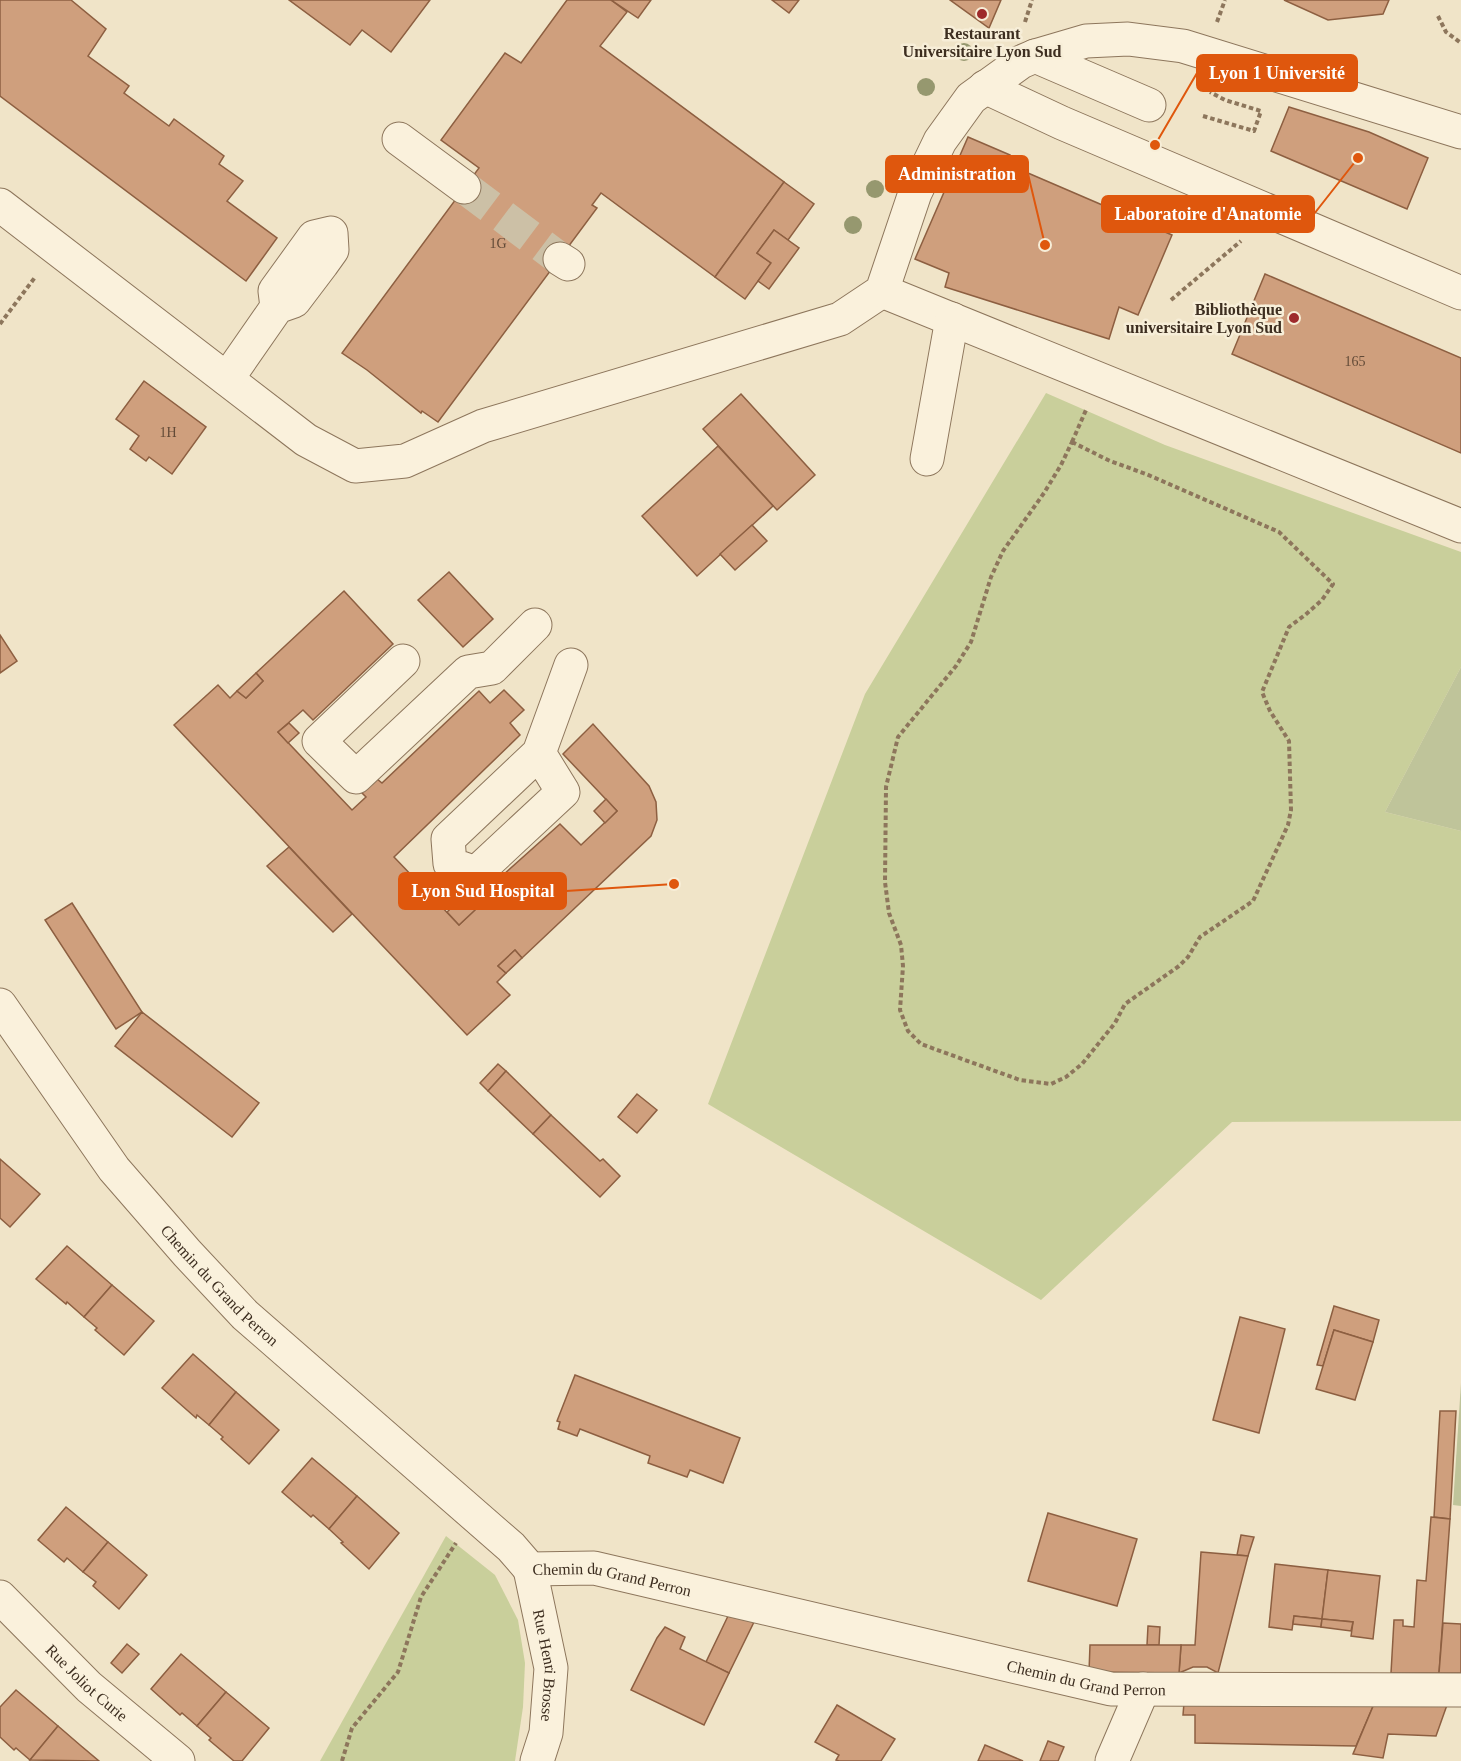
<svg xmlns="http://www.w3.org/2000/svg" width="1461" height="1761" font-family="Georgia,serif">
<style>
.green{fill:#c9cf9b}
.cemetery{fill:#bfc49a}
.building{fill:#cf9f7d;stroke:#8d5f41;stroke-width:1.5}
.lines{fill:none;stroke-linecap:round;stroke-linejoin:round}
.minor-tunnel{stroke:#ccc0a6;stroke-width:33;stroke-dasharray:33 16;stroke-linecap:butt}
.minor-casing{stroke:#8d765c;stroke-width:35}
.path{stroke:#8d765c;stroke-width:4;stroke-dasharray:4.5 3;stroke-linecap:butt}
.minor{stroke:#faf1dc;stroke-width:33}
.tree{fill:#96986f}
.poi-dot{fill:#9e2a2b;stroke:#f7eed8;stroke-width:2}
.labels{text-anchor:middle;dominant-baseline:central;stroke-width:5;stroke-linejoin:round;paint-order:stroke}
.number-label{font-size:14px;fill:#624a37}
.poi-label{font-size:16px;font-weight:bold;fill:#3d2e20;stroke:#f7eed8}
.street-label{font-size:16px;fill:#3d2e20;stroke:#f7eed8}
.leader{fill:none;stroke:#df570d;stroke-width:2}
.callout-dot{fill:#df570d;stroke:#f7eed8;stroke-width:2}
.callout{fill:#df570d;stroke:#df570d;stroke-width:2}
.callout-label{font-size:18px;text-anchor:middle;font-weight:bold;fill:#fff}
</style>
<rect width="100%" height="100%" fill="#f0e4c8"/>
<g class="green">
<path d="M1046,393L1165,445L1461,552V667L1385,812L1461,831V1121L1232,1122L1041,1300L708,1104L865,694Z"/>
<path d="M446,1536L495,1575L518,1620L525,1663L523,1707L515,1761H320Z"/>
</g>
<g class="cemetery">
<path d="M1461,667V831L1385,812Z"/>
<path d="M1461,1383V1506L1453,1505Z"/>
</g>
<g class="building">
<path d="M0,0H71L106,29L88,56L129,86L124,93L169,126L174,119L224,156L219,164L243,181L227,201L277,238L246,281L0,96Z"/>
<path d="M289,0H430L391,52L362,30L350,45Z"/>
<path d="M567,0H611L627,12L600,46L784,182L715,277L601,193L592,205L597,208L438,422L422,411L421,413L367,370L342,353L479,168L441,140L505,53L521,63Z"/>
<path d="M611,0H651L638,18Z"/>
<path d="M772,0H799L789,13Z"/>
<path d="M950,0H1001L989,28Z"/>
<path d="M1284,0H1389L1383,14L1328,20Z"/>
<path d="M1289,107L1369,132L1428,158L1407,209L1271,151Z"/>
<path d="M968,137L1010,155L1007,164L1172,235L1138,315L1119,307L1109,339L945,287L949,273L915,259Z"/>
<path d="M784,182L814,204L788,240L774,230L757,253L771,263L745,299L715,277Z"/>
<path d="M774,230L799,248L769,289L758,281L771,263L757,253Z"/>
<path d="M1265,274L1461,358V453L1232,354Z"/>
<path d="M144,381L206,427L172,474L149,457L146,461L130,449L139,436L116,419Z"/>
<path d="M741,394L815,475L777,510L703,429Z"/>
<path d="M718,446L773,506L697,576L642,516Z"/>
<path d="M752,525L767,541L735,570L720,554Z"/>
<path d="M449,572L493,619L463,647L418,600Z"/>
<path d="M344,591L393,644L313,720L303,710L278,732L352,810L366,797L356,787L371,774L382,783L479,691L490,703L504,690L524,710L510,723L520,735L394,857L459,925L475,910L476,899L560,824L581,845L617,811L563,754L593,724L649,786L656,802L657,820L651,836L522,958L515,950L498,966L506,973L497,982L510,995L467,1035L174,725L218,685L230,698L237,691L246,698L263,681L256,673Z"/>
<path d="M0,635L17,661L0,673Z"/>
<path d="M256,673L263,681L246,698L237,691Z"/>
<path d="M289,723L299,733L288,743L278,732Z"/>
<path d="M606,799L617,811L605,823L594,811Z"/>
<path d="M289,847L352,914L333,932L267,866Z"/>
<path d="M469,892L476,899L475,910L459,925L447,912Z"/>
<path d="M72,903L142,1012L116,1029L45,920Z"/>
<path d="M515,950L522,958L506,973L498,966Z"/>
<path d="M142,1012L259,1103L232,1137L115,1046Z"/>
<path d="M498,1064L506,1071L488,1091L480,1083Z"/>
<path d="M506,1071L551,1115L533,1134L488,1091Z"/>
<path d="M637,1094L657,1110L637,1133L618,1117Z"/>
<path d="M551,1115L600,1161L603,1159L620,1176L600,1197L533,1134Z"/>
<path d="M0,1159L40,1194L10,1227L0,1218Z"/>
<path d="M67,1246L112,1285L84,1317L67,1302L66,1304L36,1279Z"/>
<path d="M112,1285L154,1321L124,1355L95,1330L97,1328L84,1317Z"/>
<path d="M1334,1306L1379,1320L1373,1342L1334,1330L1323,1366L1317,1365Z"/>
<path d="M1240,1317L1285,1329L1259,1433L1213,1420Z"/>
<path d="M1334,1330L1373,1342L1355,1400L1316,1389Z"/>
<path d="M193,1354L236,1392L209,1425L197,1415L196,1418L162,1388Z"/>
<path d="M575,1375L740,1438L723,1483L690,1470L687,1477L648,1463L650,1456L580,1429L577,1436L558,1429L560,1422L557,1421Z"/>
<path d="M236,1392L279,1430L249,1464L221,1439L223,1437L209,1425Z"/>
<path d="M1440,1411H1456L1450,1519L1434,1517Z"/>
<path d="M312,1458L357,1496L329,1529L313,1515L311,1517L282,1492Z"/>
<path d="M357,1496L399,1533L369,1569L341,1543L343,1542L329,1529Z"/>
<path d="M66,1507L108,1542L83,1572L67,1558L64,1562L38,1540Z"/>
<path d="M1048,1513L1137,1539L1117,1606L1028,1581Z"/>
<path d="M1431,1517L1450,1519L1439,1673H1391L1394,1620H1403V1626L1414,1627L1417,1580L1426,1581Z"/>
<path d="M1241,1535L1254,1537L1248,1556L1237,1555Z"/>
<path d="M108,1542L147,1575L119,1609L93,1586L96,1582L83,1572Z"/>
<path d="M1201,1552L1248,1556L1218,1673L1207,1667H1193L1179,1673L1181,1645H1195Z"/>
<path d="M1275,1564L1328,1570L1322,1619L1294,1616L1292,1630L1269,1627Z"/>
<path d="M1328,1570L1380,1576L1373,1639L1351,1636L1353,1622L1322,1619Z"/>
<path d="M728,1616L754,1622L729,1673L706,1662Z"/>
<path d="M1294,1616L1322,1619L1321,1627L1293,1624Z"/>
<path d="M1322,1619L1353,1622L1351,1631L1321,1627Z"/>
<path d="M1443,1623L1461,1624V1673H1439Z"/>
<path d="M1148,1626L1160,1627L1159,1645H1147Z"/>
<path d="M665,1627L685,1637L680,1649L729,1673L704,1725L631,1690L657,1638Z"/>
<path d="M127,1644L139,1654L122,1673L111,1663Z"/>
<path d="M1090,1645H1181L1179,1673L1089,1672Z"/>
<path d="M181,1654L226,1692L197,1726L182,1713L180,1715L151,1689Z"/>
<path d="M16,1690L58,1726L30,1760L16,1748L14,1750L0,1737V1707Z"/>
<path d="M226,1692L269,1728L242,1761H234L209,1740L211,1738L197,1726Z"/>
<path d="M1184,1703L1374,1704L1356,1746L1195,1743V1715H1183Z"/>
<path d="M1374,1704L1447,1705L1436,1736L1388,1734L1383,1758L1353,1754Z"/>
<path d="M837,1705L895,1739L881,1761H839L836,1760L839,1755L815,1742Z"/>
<path d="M58,1726L80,1745L99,1761L30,1760Z"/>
<path d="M1048,1741L1064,1747L1058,1761H1040Z"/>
<path d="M985,1745L1023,1761H978Z"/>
</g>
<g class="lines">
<path class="minor-tunnel" d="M464,187L560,259"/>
<g class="minor-casing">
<g id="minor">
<path d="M1035,56L1149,105"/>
<path d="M985,87L1062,123L1461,293"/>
<path d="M399,139L464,187"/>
<path d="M0,205L306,440L355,466L405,461L483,426L840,319L882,291L915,193L940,141L971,98L1021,62L1035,56L1086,41L1128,39L1183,46L1461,132"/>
<path d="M560,259L568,264"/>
<path d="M882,291L1461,526"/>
<path d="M227,379L277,307L294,301L322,264L332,250L331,233L314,237L275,291L277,307"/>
<path d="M927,459L952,319"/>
<path d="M403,661L319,741L356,777L468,672L492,668L535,625"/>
<path d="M539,753L563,792L476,873L450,864L448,839L539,753L571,665"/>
<path id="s1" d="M0,1005L114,1169L187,1253L245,1315L511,1547L530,1569L594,1568L1111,1689L1461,1690"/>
<path id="s2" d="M530,1569L551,1668L546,1733L537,1761"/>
<path id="s3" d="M0,1597L89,1687L178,1761"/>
<path d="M1112,1761L1143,1689"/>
</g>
</g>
<g class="path">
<path d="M1438,16L1446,32L1461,43"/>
<path d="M1025,22L1032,0"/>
<path d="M1217,22L1225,0"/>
<path d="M1203,116L1254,131L1261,111L1225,100L1210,92"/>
<path d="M1171,300L1241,241"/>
<path d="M0,324L36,276"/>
<path d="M1072,442L1110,461L1146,474L1279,532L1333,584L1322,600L1305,615L1289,627L1262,692L1270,711L1289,741L1291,810L1288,825L1253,901L1200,937L1188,957L1179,966L1125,1004L1115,1023L1082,1064L1066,1077L1051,1084L1020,1080L921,1044L908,1031L900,1010L903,966L901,945L889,913L885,882L886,787L898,737L956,666L971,642L991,577L1003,551L1044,493L1061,465Z"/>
<path d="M1072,442L1086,410"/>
<path d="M342,1761L352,1728L398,1672L421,1597L456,1543"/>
</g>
<use href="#minor" class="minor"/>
</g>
<g class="tree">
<circle cx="964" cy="52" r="9"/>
<circle cx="926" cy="87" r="9"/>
<circle cx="875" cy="189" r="9"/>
<circle cx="853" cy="225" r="9"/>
</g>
<g class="poi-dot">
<circle cx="982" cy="14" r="6"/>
<circle cx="1294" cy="318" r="6"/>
</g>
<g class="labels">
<g class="number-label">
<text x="498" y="243">1G</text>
<text x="1355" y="361">165</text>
<text x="168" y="432">1H</text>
</g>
<g class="poi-label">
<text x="982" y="33">Restaurant<tspan x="982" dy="18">Universitaire Lyon Sud</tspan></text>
<text x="1282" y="309" text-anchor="end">Bibliothèque<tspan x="1282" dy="18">universitaire Lyon Sud</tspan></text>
</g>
<g class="street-label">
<text stroke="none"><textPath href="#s1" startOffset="357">Chemin du Grand Perron</textPath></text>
<text stroke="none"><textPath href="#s1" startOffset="861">Chemin du Grand Perron</textPath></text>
<text stroke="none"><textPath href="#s2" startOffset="98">Rue Henri Brosse</textPath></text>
<text stroke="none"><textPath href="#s1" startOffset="1347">Chemin du Grand Perron</textPath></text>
<text stroke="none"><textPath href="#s3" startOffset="122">Rue Joliot Curie</textPath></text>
</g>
</g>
<path class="leader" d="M1155 145L1197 73M1045 245L1028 174M1358 158L1314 214M674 884L566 891"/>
<g class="callout-dot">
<circle cx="1155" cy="145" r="6"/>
<circle cx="1045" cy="245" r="6"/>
<circle cx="1358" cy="158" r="6"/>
<circle cx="674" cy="884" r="6"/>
</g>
<g class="callout">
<rect x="1197" y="55" width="160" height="36" rx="6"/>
<rect x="886" y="156" width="142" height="36" rx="6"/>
<rect x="1102" y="196" width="212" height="36" rx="6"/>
<rect x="399" y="873" width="167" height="36" rx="6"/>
</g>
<g class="callout-label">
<text x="1277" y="79">Lyon 1 Université</text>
<text x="957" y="180">Administration</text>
<text x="1208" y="220">Laboratoire d'Anatomie</text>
<text x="483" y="897">Lyon Sud Hospital</text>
</g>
</svg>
